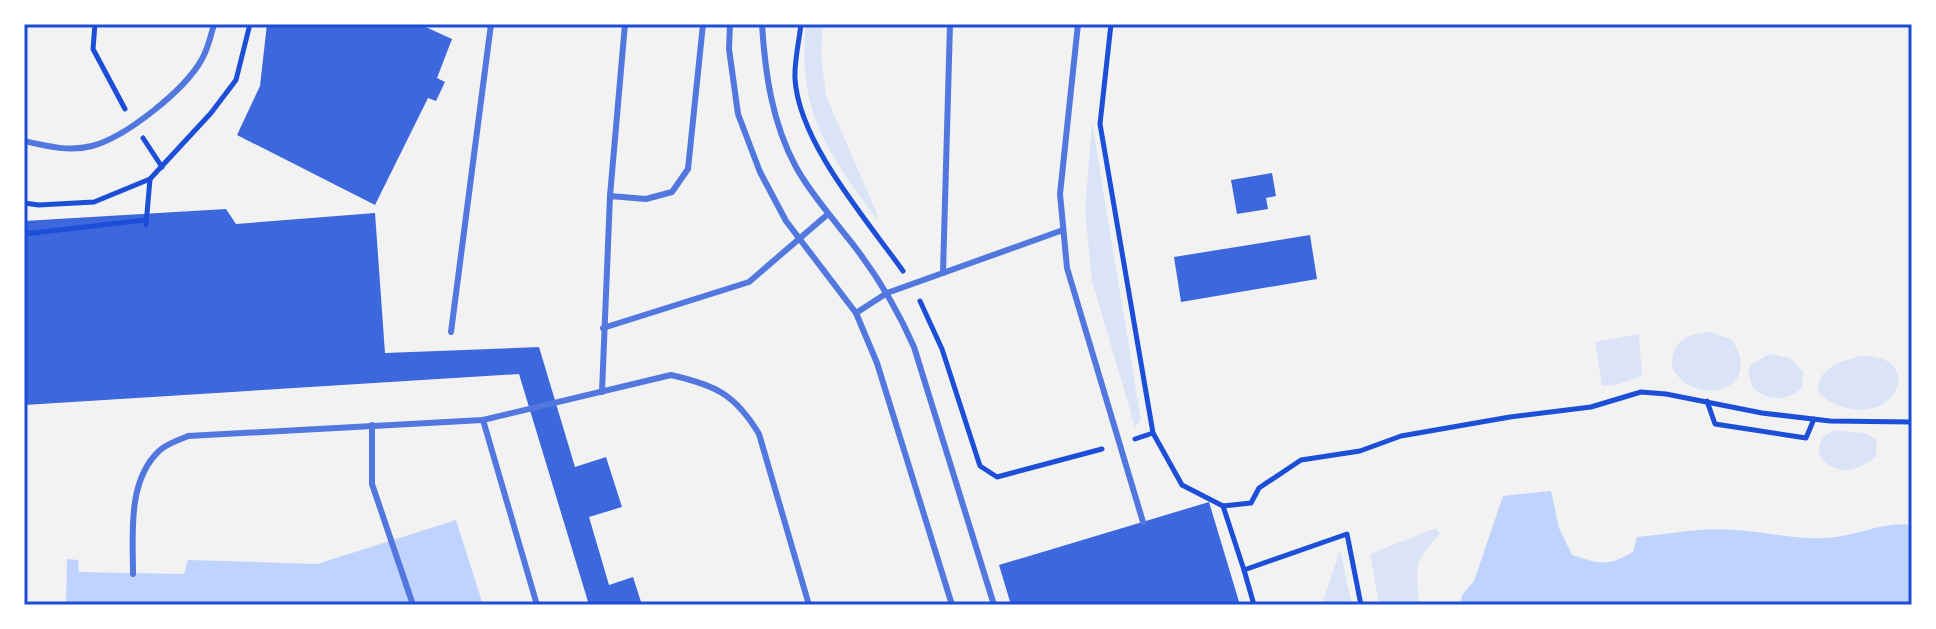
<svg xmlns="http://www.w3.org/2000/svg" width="1936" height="629" font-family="Inter,sans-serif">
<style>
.green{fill:#dbe4f7}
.water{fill:#bfd3fe}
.building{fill:#3d67dc}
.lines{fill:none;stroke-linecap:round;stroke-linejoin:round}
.path{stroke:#1d4ed8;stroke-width:5}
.service{stroke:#5277de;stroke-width:6}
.neatline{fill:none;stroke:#1d4ed8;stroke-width:3}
</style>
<rect width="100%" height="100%" fill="#f2f2f2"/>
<g class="green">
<path d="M806,24H823L821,53L826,96L878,216L876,218C827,151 797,111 806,24Z"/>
<path d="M1092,122L1141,420L1135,427L1092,281L1085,211Z"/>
<path d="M1710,332L1732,340C1765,390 1696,410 1672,368C1671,341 1686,334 1710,332Z"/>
<path d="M1639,334L1642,376L1616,385L1602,386L1595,342Z"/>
<path d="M1769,354L1790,358L1803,372L1802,388C1787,402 1768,401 1753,388L1748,373L1751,365Z"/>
<path d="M1861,356C1923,355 1900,418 1851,409C1837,406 1827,402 1818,391C1818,367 1842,361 1861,356Z"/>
<path d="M1837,430L1867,434L1877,440L1876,457C1859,472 1833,477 1819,455C1819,440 1823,434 1837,430Z"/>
<path d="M1436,528L1440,534C1413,562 1415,567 1420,605H1379L1370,554Z"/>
<path d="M1340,550L1352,605H1322Z"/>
</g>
<g class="water">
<path d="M1551,491L1559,528L1572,555C1599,564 1608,567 1633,552L1637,537C1669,534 1704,527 1736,530C1767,532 1796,540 1828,538C1857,536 1884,521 1912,525V605H1460L1462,595L1474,581L1503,496Z"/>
<path d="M456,520L483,605H66L67,559L78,560L79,572L184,574L188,560L317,564Z"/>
</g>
<g class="building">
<path d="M267,24H419L452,39L437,78L445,82L436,101L428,98L375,205L237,135L260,86Z"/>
<path d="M1272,173L1276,196L1266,198L1268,209L1237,214L1231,180Z"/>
<path d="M226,209L236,224L375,213L385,353L539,347L575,467L606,457L622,507L589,517L609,585L633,577L642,605H589L519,374L24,405V221Z"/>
<path d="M1310,235L1317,279L1181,302L1174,257Z"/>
<path d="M1209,502L1240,605H1011L999,565Z"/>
</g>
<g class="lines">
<g class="path">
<path d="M95,24L93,49L125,109"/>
<path d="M801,24C799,42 794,62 795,79C799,143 867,220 903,271"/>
<path d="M1111,24L1100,124L1153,433L1182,485L1223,506L1244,570L1347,534L1361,605"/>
<path d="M143,138L162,167"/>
<path d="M24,203L39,205L94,202L150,179"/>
<path d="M146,225L150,179L211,113L236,80L250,24"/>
<path d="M24,234L146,220"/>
<path d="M920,301L942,349L980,466L997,477L1102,449"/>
<path d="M1707,401L1715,424L1806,438L1814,419"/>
<path d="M1135,439L1153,433"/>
<path d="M1223,506L1251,503L1259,488L1301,460L1360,451L1401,436L1510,417L1591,407L1641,392L1666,394L1762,413L1830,421L1912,422"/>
<path d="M1244,570L1254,605"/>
</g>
<g class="service">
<path d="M730,24L729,49L738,114L760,172L786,221L856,313L877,363L952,605"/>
<path d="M762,24C765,73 772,123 796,167C809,191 827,211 843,232C872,267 896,306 914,347L994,605"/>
<path d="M1078,24L1060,194L1067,268L1143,522"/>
<path d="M24,141C46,146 69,152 92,146C126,137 185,90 202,59C208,49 211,35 214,24"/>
<path d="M610,196L625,24"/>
<path d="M943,273L950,24"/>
<path d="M856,313L887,293L1063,230"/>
<path d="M603,328L749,282L828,214"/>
<path d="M451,332L491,24"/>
<path d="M602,392L610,196L646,199L672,192L688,169L703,24"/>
<path d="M483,420L537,605"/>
<path d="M372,425V484L412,602"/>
<path d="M133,574C133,535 127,481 159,451C166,444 179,440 188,436L483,420L671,375C715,385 735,394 759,434L809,605"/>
</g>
</g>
<rect width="1936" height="629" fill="none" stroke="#ffffff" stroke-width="52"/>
<rect x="26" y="26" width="1884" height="577" class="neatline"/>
</svg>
